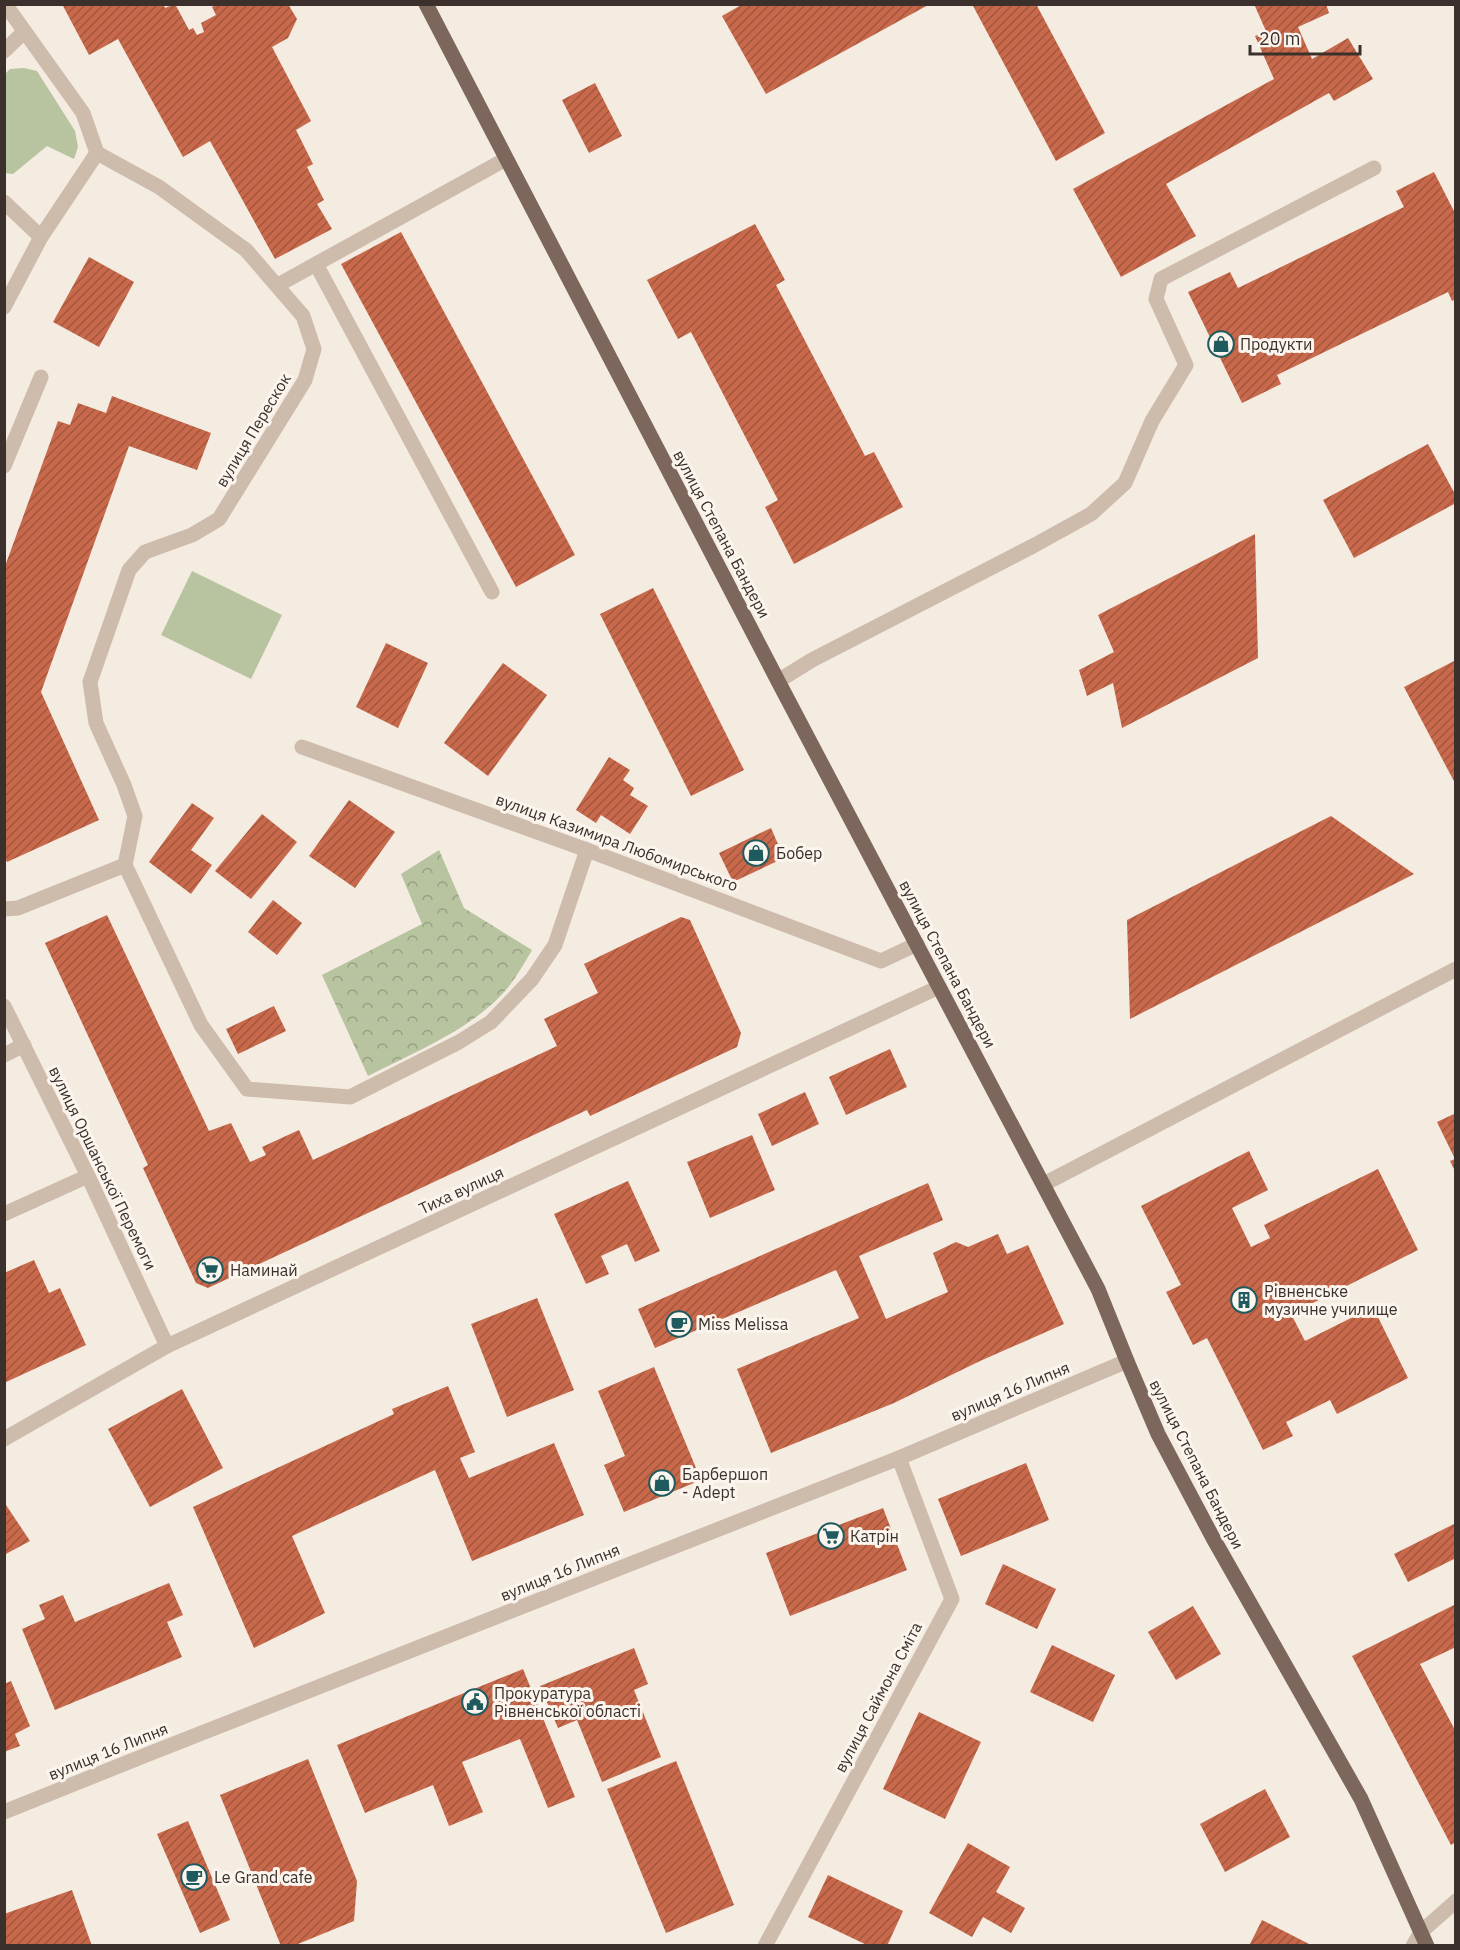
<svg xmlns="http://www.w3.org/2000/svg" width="1460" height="1950" font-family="'IBM Plex Sans',sans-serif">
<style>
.forest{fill:url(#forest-crowns)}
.pitch{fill:#b8c4a0}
.building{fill:url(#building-hatch)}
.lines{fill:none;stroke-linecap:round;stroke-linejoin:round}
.minor{stroke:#cdbbac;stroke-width:15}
.major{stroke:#7d675c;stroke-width:15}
.labels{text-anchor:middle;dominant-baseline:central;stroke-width:6;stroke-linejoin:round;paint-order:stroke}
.poi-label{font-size:16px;fill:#3b302b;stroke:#fbf5ee;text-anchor:start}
.street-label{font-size:16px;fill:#3b302b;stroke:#fbf5ee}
</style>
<defs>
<pattern id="forest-crowns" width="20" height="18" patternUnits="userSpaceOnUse" patternTransform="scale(1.5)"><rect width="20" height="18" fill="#b8c4a0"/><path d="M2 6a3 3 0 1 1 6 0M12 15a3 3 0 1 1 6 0" fill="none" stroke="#97a083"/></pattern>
<pattern id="building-hatch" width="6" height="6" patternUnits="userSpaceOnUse" patternTransform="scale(1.5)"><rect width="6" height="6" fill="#c8694b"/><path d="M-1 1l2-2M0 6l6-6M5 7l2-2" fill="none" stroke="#a4573f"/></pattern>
</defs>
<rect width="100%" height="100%" fill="#f4ebe1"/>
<path class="forest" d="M439,850L464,908L532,950C525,962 518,974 510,985C475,1029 416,1051 368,1076L322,975L422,924L401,874Z"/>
<g class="pitch">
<path d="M24,68L37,71L75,131L78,147L74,159L47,146L13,174L5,173V74L10,69Z"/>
<path d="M192,571L282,615L251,679L161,635Z"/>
</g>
<g class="building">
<path d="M62,4H163L165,8L175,4L189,30L193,28L197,35L204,32L201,23L216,15L212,7L217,4H288L297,19L288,38L272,47L311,121L296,130L313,164L307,167L324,200L317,204L332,229L275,259L210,141L183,157L118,39L89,55Z"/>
<path d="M743,4H930L766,94L722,16Z"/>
<path d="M972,4H1036L1105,133L1056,161Z"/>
<path d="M1254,4H1326L1329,13L1298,27L1312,59L1348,38L1373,79L1334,101L1329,93L1166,184L1196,236L1121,277L1073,189L1274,79L1255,36L1266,31Z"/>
<path d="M595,83L622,136L589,153L562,100Z"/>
<path d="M1434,172L1456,215V299L1452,301L1448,292L1277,375L1281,384L1242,403L1188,292L1230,272L1238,288L1404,207L1396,191Z"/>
<path d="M755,224L785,280L776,285L865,456L874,452L903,507L794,564L765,507L778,500L691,332L678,339L647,280Z"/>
<path d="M401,232L575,555L516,587L341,264Z"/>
<path d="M89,257L134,282L99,347L53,322Z"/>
<path d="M112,396L211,433L197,470L129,446L41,692L99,820L7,862L4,856V569L58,421L70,425L78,403L106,413Z"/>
<path d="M1428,444L1456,496V503L1354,558L1323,500Z"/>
<path d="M1255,534L1258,658L1122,728L1113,683L1087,696L1079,670L1114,652L1098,615Z"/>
<path d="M653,588L744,770L691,796L600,614Z"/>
<path d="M386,643L428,663L398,728L356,707Z"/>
<path d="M1456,660V785L1404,687Z"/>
<path d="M503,663L547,695L488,776L444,743Z"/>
<path d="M609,757L630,770L623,780L634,788L630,795L648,806L630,834L601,815L596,823L576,810Z"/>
<path d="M349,800L395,832L355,888L309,856Z"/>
<path d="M192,803L214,818L191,850L212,865L191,894L149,862Z"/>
<path d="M262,814L297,842L251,899L215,871Z"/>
<path d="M1331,816L1414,874L1130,1019L1127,920Z"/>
<path d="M771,828L784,858L733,882L719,853Z"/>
<path d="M273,900L302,923L277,955L248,932Z"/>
<path d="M107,915L209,1131L231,1123L250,1162L266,1155L262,1147L299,1130L313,1160L557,1046L544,1019L598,993L584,964L681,917L690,920L741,1033L737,1047L590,1116L587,1110L208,1288L196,1283L143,1168L148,1165L45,943Z"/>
<path d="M274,1006L286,1031L238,1054L226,1029Z"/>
<path d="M890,1049L907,1087L846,1115L829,1077Z"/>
<path d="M805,1092L819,1124L772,1146L758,1114Z"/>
<path d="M1456,1113V1173L1450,1161L1455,1159L1437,1122Z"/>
<path d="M752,1135L775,1190L710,1218L687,1162Z"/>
<path d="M1249,1151L1268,1190L1232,1208L1251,1247L1270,1238L1264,1225L1378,1169L1418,1250L1291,1314L1305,1341L1373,1307L1408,1378L1337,1414L1330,1400L1286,1422L1293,1436L1263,1450L1207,1338L1193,1345L1166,1292L1181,1285L1141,1206Z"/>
<path d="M628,1181L660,1251L635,1262L627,1244L601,1256L609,1274L586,1284L554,1214Z"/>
<path d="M928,1183L943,1220L859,1256L886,1319L948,1292L933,1253L956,1242L968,1247L998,1234L1007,1254L1028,1245L1064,1324L980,1361L894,1403L771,1453L737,1369L859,1318L836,1270L655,1348L638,1309Z"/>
<path d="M34,1260L49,1293L60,1288L86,1345L4,1383V1273Z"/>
<path d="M537,1298L574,1390L507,1417L471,1324Z"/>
<path d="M654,1367L701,1480L624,1512L604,1465L625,1456L598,1391Z"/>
<path d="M448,1386L475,1452L460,1458L469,1478L554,1443L584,1515L472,1561L435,1470L292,1536L325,1613L254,1648L193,1507L394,1414L392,1409Z"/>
<path d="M182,1389L223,1468L150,1507L108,1429Z"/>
<path d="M1026,1463L1049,1520L961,1556L938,1499Z"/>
<path d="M4,1502L30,1541L4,1555Z"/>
<path d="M883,1508L907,1570L790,1616L766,1553Z"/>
<path d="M1456,1523V1558L1408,1582L1394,1554Z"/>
<path d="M1003,1564L1056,1589L1037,1629L985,1604Z"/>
<path d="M169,1583L183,1615L167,1622L182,1657L55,1710L22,1629L45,1619L39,1605L63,1595L75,1622Z"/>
<path d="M1456,1604V1647L1420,1664L1456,1732V1842L1451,1845L1352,1656Z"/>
<path d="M1193,1606L1221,1654L1176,1680L1148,1632Z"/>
<path d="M1052,1645L1115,1675L1093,1722L1030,1692Z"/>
<path d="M634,1648L648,1684L634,1690L661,1757L602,1782L577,1720L558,1728L540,1686Z"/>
<path d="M523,1669L575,1797L548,1808L520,1739L462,1762L483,1812L449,1826L433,1785L365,1813L337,1745Z"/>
<path d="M11,1681L30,1726L15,1734L20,1746L4,1752V1684Z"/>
<path d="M919,1712L981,1742L945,1819L883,1789Z"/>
<path d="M308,1759L357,1881L354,1921L293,1946H281L220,1795Z"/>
<path d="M676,1761L734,1905L666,1933L607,1789Z"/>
<path d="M1265,1789L1290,1837L1225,1872L1200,1824Z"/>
<path d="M188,1821L230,1920L200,1933L157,1834Z"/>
<path d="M968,1843L1010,1867L996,1892L1025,1908L1011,1933L983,1917L972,1937L929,1913Z"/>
<path d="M828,1875L903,1911L887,1946H869L808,1917Z"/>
<path d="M72,1890L92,1946H4V1914Z"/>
<path d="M1262,1920L1313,1946H1249Z"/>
</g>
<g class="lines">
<g class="minor">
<path d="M5,4L83,113L97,153"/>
<path d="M4,51L24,32"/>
<path d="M4,202L41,237"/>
<path d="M316,264L492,592"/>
<path d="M278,285L506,159"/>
<path d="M4,307L41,237L97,153L159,187L246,250L303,316L314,349L305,380L219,519L192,535L145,552L129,570L90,682L96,723L124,785L135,816L125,865"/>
<path d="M4,466L41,377"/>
<path d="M778,681L812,660L1033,546L1091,514L1125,483L1152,421L1186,365L1156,299L1161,279L1374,168"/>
<path d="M302,747L587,850L881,961L917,944"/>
<path d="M125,865L201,1025L247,1089L350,1097L459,1042L491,1022L532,979L555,945L587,850"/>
<path d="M4,909L18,908L125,865"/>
<path d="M4,1006L88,1176L167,1346"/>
<path d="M4,1055L24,1045"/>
<path d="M1044,1184L1456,969"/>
<path d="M4,1214L88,1176"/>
<path d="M4,1439L167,1346L939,987"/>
<path d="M4,1812L146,1755L899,1458L1127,1361"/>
<path d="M765,1946L952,1599L899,1458"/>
<path d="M1413,1946L1421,1932L1456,1901"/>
</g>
<path class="major" d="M426,4L778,681L1098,1289L1127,1361L1158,1434L1213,1538L1361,1799L1427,1946"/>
</g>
<defs>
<g id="shop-ring" transform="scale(1.35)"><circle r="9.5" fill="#fbf5ee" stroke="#1f5a5e" stroke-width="1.5"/><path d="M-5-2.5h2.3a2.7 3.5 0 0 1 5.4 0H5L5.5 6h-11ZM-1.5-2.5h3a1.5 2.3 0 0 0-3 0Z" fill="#1f5a5e"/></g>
<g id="supermarket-ring" transform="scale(1.35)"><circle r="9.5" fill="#fbf5ee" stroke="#1f5a5e" stroke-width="1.5"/><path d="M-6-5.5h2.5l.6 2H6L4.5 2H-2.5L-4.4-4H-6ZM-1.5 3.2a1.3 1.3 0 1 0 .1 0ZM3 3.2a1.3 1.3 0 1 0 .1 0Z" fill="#1f5a5e"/></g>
<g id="building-ring" transform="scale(1.35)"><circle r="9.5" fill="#fbf5ee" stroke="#1f5a5e" stroke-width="1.5"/><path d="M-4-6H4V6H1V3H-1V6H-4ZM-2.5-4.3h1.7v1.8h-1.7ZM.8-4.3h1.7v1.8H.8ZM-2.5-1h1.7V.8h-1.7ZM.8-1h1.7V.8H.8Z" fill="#1f5a5e"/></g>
<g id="cafe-ring" transform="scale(1.35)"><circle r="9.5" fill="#fbf5ee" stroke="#1f5a5e" stroke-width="1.5"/><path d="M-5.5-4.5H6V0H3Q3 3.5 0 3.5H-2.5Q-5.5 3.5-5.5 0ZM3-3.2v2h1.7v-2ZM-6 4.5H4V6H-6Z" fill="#1f5a5e"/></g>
<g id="civic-ring" transform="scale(1.35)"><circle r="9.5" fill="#fbf5ee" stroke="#1f5a5e" stroke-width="1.5"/><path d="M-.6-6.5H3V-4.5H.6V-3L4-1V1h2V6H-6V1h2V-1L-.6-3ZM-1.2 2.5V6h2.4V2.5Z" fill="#1f5a5e"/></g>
</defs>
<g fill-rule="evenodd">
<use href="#shop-ring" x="1221" y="344"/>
<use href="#shop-ring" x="756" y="853"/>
<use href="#supermarket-ring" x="210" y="1270"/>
<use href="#building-ring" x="1244" y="1300"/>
<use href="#cafe-ring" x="679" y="1324"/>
<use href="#shop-ring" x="662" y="1483"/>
<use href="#supermarket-ring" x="831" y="1536"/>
<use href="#civic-ring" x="475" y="1702"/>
<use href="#cafe-ring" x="194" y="1877"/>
</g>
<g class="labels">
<g class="poi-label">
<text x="1240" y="344">Продукти</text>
<text x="776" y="853">Бобер</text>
<text x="230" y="1270">Наминай</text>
<text x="1264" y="1291">Рівненське<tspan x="1264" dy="18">музичне училище</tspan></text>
<text x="698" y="1324">Miss Melissa</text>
<text x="682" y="1474">Барбершоп<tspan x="682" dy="18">- Adept</tspan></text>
<text x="850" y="1536">Катрін</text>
<text x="494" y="1693">Прокуратура<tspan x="494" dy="18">Рівненської області</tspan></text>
<text x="214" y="1877">Le Grand cafe</text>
</g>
<g class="street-label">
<text transform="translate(253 430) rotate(-59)">вулиця Перескок</text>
<text transform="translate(722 534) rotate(62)">вулиця Степана Бандери</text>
<text transform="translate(617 842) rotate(20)">вулиця Казимира Любомирського</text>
<text transform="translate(948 964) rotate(62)">вулиця Степана Бандери</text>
<text transform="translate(103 1168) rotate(64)">вулиця Оршанської Перемоги</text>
<text transform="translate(461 1190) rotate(-25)">Тиха вулиця</text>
<text transform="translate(1010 1391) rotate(-23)">вулиця 16 Липня</text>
<text transform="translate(1197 1464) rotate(63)">вулиця Степана Бандери</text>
<text transform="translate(560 1572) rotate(-22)">вулиця 16 Липня</text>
<text transform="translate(878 1697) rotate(-62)">вулиця Саймона Сміта</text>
<text transform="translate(108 1751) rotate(-22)">вулиця 16 Липня</text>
</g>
</g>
<rect width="1460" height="1950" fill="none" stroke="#3b302b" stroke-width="12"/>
<path d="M1250 45v9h110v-9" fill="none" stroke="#3b302b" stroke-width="3"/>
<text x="1259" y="45" font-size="18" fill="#3b302b" stroke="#fbf5ee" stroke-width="4.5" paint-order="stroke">20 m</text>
</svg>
